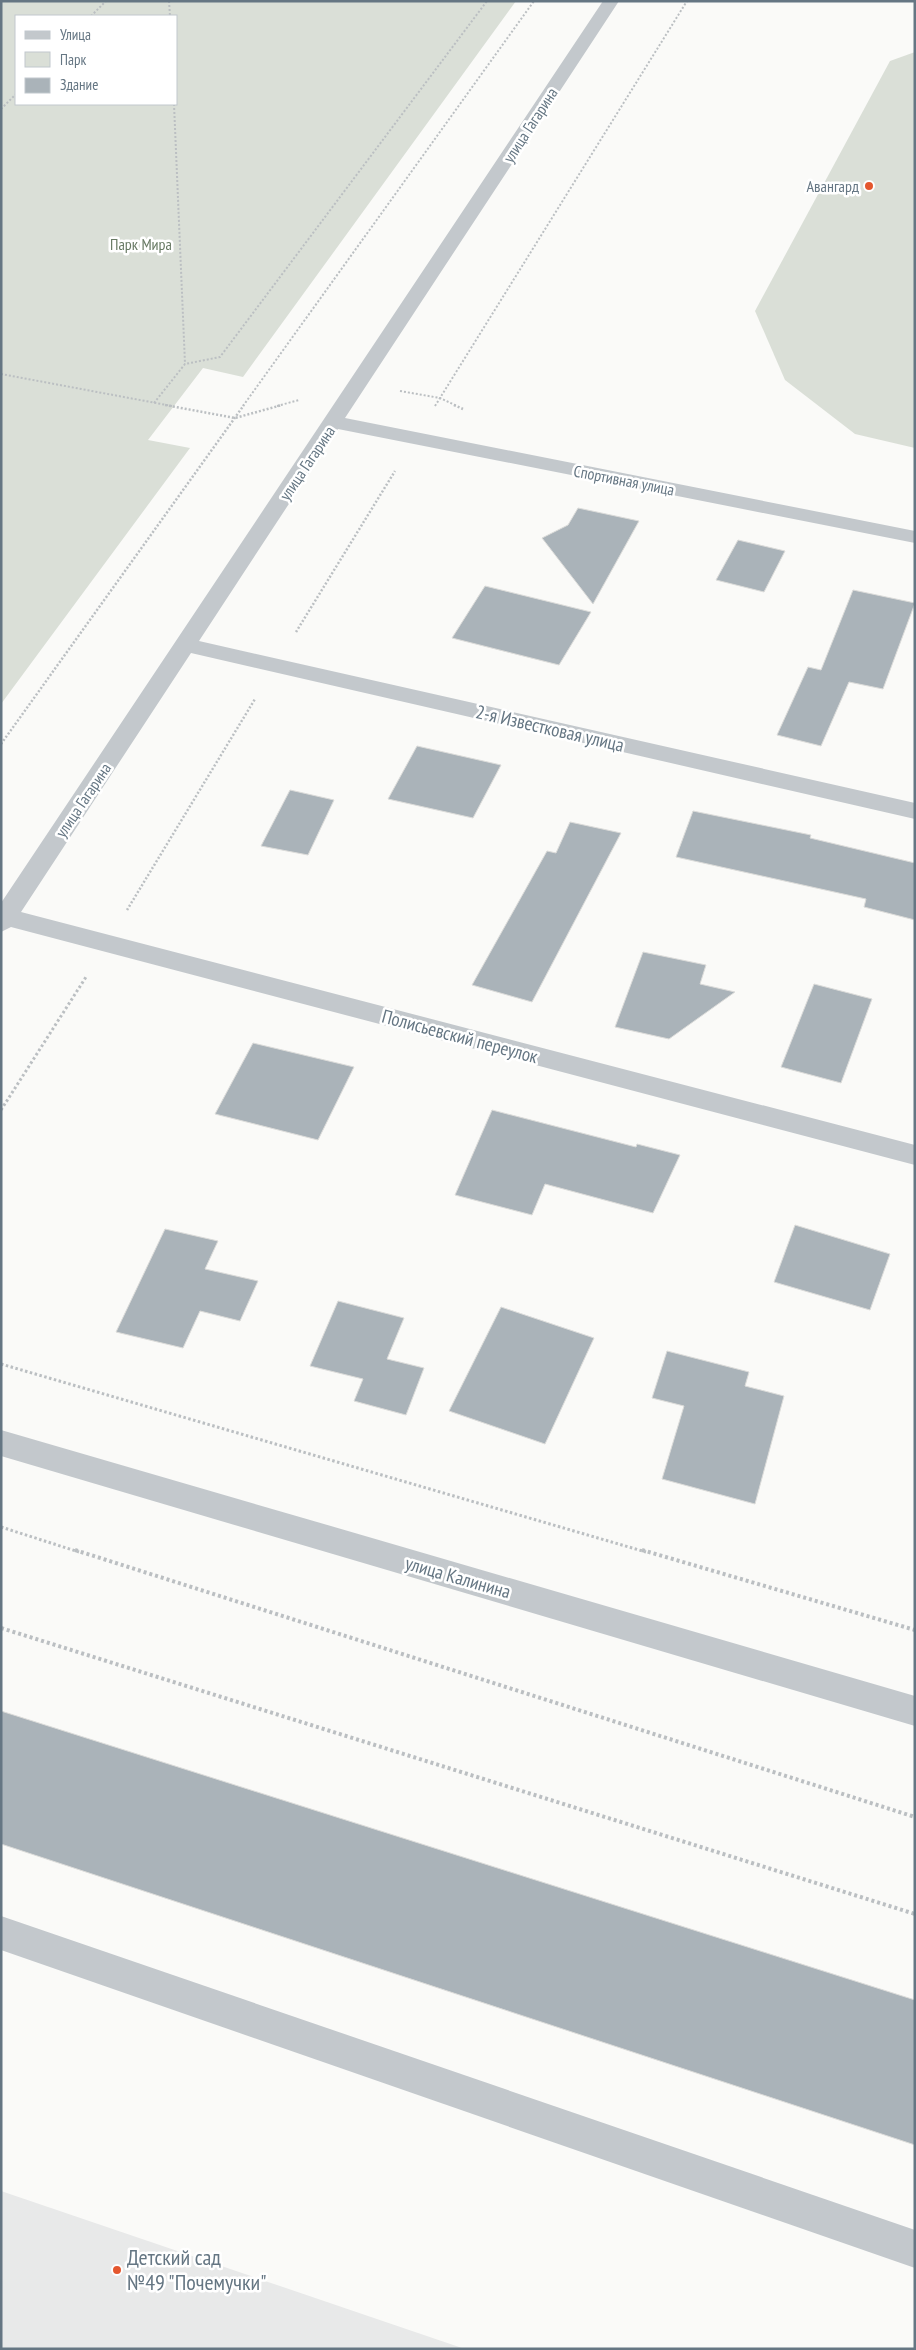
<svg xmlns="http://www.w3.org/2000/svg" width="916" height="2350" font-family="'PT Sans Narrow',sans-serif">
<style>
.built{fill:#e8e9e9}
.green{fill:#dadfd7;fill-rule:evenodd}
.building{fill:#aab3b9;stroke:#dcdcda}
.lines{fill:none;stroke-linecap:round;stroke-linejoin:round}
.path-far3{stroke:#bbbfc2;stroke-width:2;stroke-dasharray:2 2;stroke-linecap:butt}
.path-far2{stroke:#bbbfc2;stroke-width:2.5;stroke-dasharray:2 2;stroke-linecap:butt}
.path-far1{stroke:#bbbfc2;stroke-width:3;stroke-dasharray:2.5 2.5;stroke-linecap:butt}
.path{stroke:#bbbfc2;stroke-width:4;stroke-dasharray:3 3;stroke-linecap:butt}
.minor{fill:#c3c8cc;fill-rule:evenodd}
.poi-dot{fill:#e4572e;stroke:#fff;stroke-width:2}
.labels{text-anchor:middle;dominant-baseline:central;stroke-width:5;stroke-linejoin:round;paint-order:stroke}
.far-street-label{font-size:16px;fill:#657683;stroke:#fff}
.far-poi-label{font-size:16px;fill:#657683;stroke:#fff;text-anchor:end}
.far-park-label{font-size:16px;fill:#687a64;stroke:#fff}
.street-label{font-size:19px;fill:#657683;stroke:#fff}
.near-poi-label{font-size:22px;fill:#657683;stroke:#fff;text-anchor:start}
</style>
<rect width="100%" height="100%" fill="#fafaf8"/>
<path class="built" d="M1,2191L465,2349H1Z"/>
<g class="green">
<path d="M1,1H516L243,377L203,368L148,440L190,448L1,704ZM16,16H176V104H16Z"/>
<path d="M915,52V448L855,434L785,380L755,311L890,61Z"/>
</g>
<g class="building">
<path d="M578,508L639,521L593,604L542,538L568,525Z"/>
<path d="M738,540L785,551L764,592L716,580Z"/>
<path d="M485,586L591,612L559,665L452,638Z"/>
<path d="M853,590L915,603L883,689L849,682L821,746L777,735L808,667L821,670Z"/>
<path d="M417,746L501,765L473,818L388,799Z"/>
<path d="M290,790L334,800L308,855L261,846Z"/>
<path d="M693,811L811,835L810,838L915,863V920L864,907L866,899L676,857Z"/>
<path d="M570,822L621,833L532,1002L472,985L547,851L556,853Z"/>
<path d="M643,952L706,965L700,984L735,992L669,1039L615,1027Z"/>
<path d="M814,984L872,999L841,1083L781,1067Z"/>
<path d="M253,1043L354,1067L318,1140L215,1114Z"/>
<path d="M492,1110L636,1147L637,1144L680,1155L653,1213L545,1184L532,1215L455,1195Z"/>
<path d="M795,1225L890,1254L870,1310L774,1282Z"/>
<path d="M165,1229L218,1241L205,1269L258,1281L240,1321L200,1311L183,1348L116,1332Z"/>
<path d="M338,1301L404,1318L387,1359L424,1368L406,1415L354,1401L363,1379L310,1366Z"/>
<path d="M501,1307L594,1338L545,1444L449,1411Z"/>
<path d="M667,1351L749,1372L745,1386L784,1396L755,1504L662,1479L684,1406L652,1398Z"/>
<path d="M1,1711L915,2000V2145L1,1844Z"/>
</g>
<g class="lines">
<g class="path-far3">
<path d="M169,1L170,16"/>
<path d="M91,16L106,1"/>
<path d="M174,104L185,364"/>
<path d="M1,109L16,94"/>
<path d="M1,374L172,406"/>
<path d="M400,391L440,398L457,406"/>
<path d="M154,403L185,364L220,357L487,1"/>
<path d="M243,406L534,1"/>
<path d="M277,406L299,400"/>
<path d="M435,406L687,1"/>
</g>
<g class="path-far2">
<path d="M165,405L235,418L282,405"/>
<path d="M454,405L463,409"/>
<path d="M296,632L395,471"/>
<path d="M1,744L244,405"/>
<path d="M127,910L255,699"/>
</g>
<g class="path-far1">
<path d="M1,1110L86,977"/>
<path d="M1,1364L646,1552"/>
<path d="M1,1527L79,1552"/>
</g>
<g class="path">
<path d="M75,1550L915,1817"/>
<path d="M642,1550L915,1630"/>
<path d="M1,1628L915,1914"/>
</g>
<g class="minor">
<path d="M603,1H619L345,418L915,531V543L338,429L199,641L915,803V819L191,653L21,912L915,1145V1165L11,927L1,932V903Z"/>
<path d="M1,1430L915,1696V1726L1,1456Z"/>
<path d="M1,1916L915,2230V2268L1,1950Z"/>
</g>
</g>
<g class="poi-dot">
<circle cx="869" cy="186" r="5"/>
<circle cx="117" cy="2270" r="5"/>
</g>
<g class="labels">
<g class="far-street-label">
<text transform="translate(530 125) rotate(-57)">улица Гагарина</text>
<text transform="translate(307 463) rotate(-56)">улица Гагарина</text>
<text transform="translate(624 480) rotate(11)">Спортивная улица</text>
<text transform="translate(83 800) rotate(-56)">улица Гагарина</text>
</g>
<g class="far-poi-label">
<text x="859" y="186">Авангард</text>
</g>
<g class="far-park-label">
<text x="141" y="244">Парк Мира</text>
</g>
<g class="street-label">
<text transform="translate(550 728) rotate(13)">2-я Известковая улица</text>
<text transform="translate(460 1036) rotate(15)">Полисьевский переулок</text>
<text transform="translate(458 1577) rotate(16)">улица Калинина</text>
</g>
<g class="near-poi-label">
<text x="127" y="2257">Детский сад<tspan x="127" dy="25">№49 "Почемучки"</tspan></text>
</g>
</g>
<rect width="916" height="2350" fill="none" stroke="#657683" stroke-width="5"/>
<rect x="15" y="15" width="162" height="90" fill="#ffffff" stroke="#c1c8cd"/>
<rect x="25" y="31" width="25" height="8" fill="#c3c8cc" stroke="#c1c8cd"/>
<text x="60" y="40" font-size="15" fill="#657683">Улица</text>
<rect x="25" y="52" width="25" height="15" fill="#dadfd7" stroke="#c1c8cd"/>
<text x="60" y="65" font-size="15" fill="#657683">Парк</text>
<rect x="25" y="78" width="25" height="15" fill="#aab3b9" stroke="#c1c8cd"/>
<text x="60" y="90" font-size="15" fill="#657683">Здание</text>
</svg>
